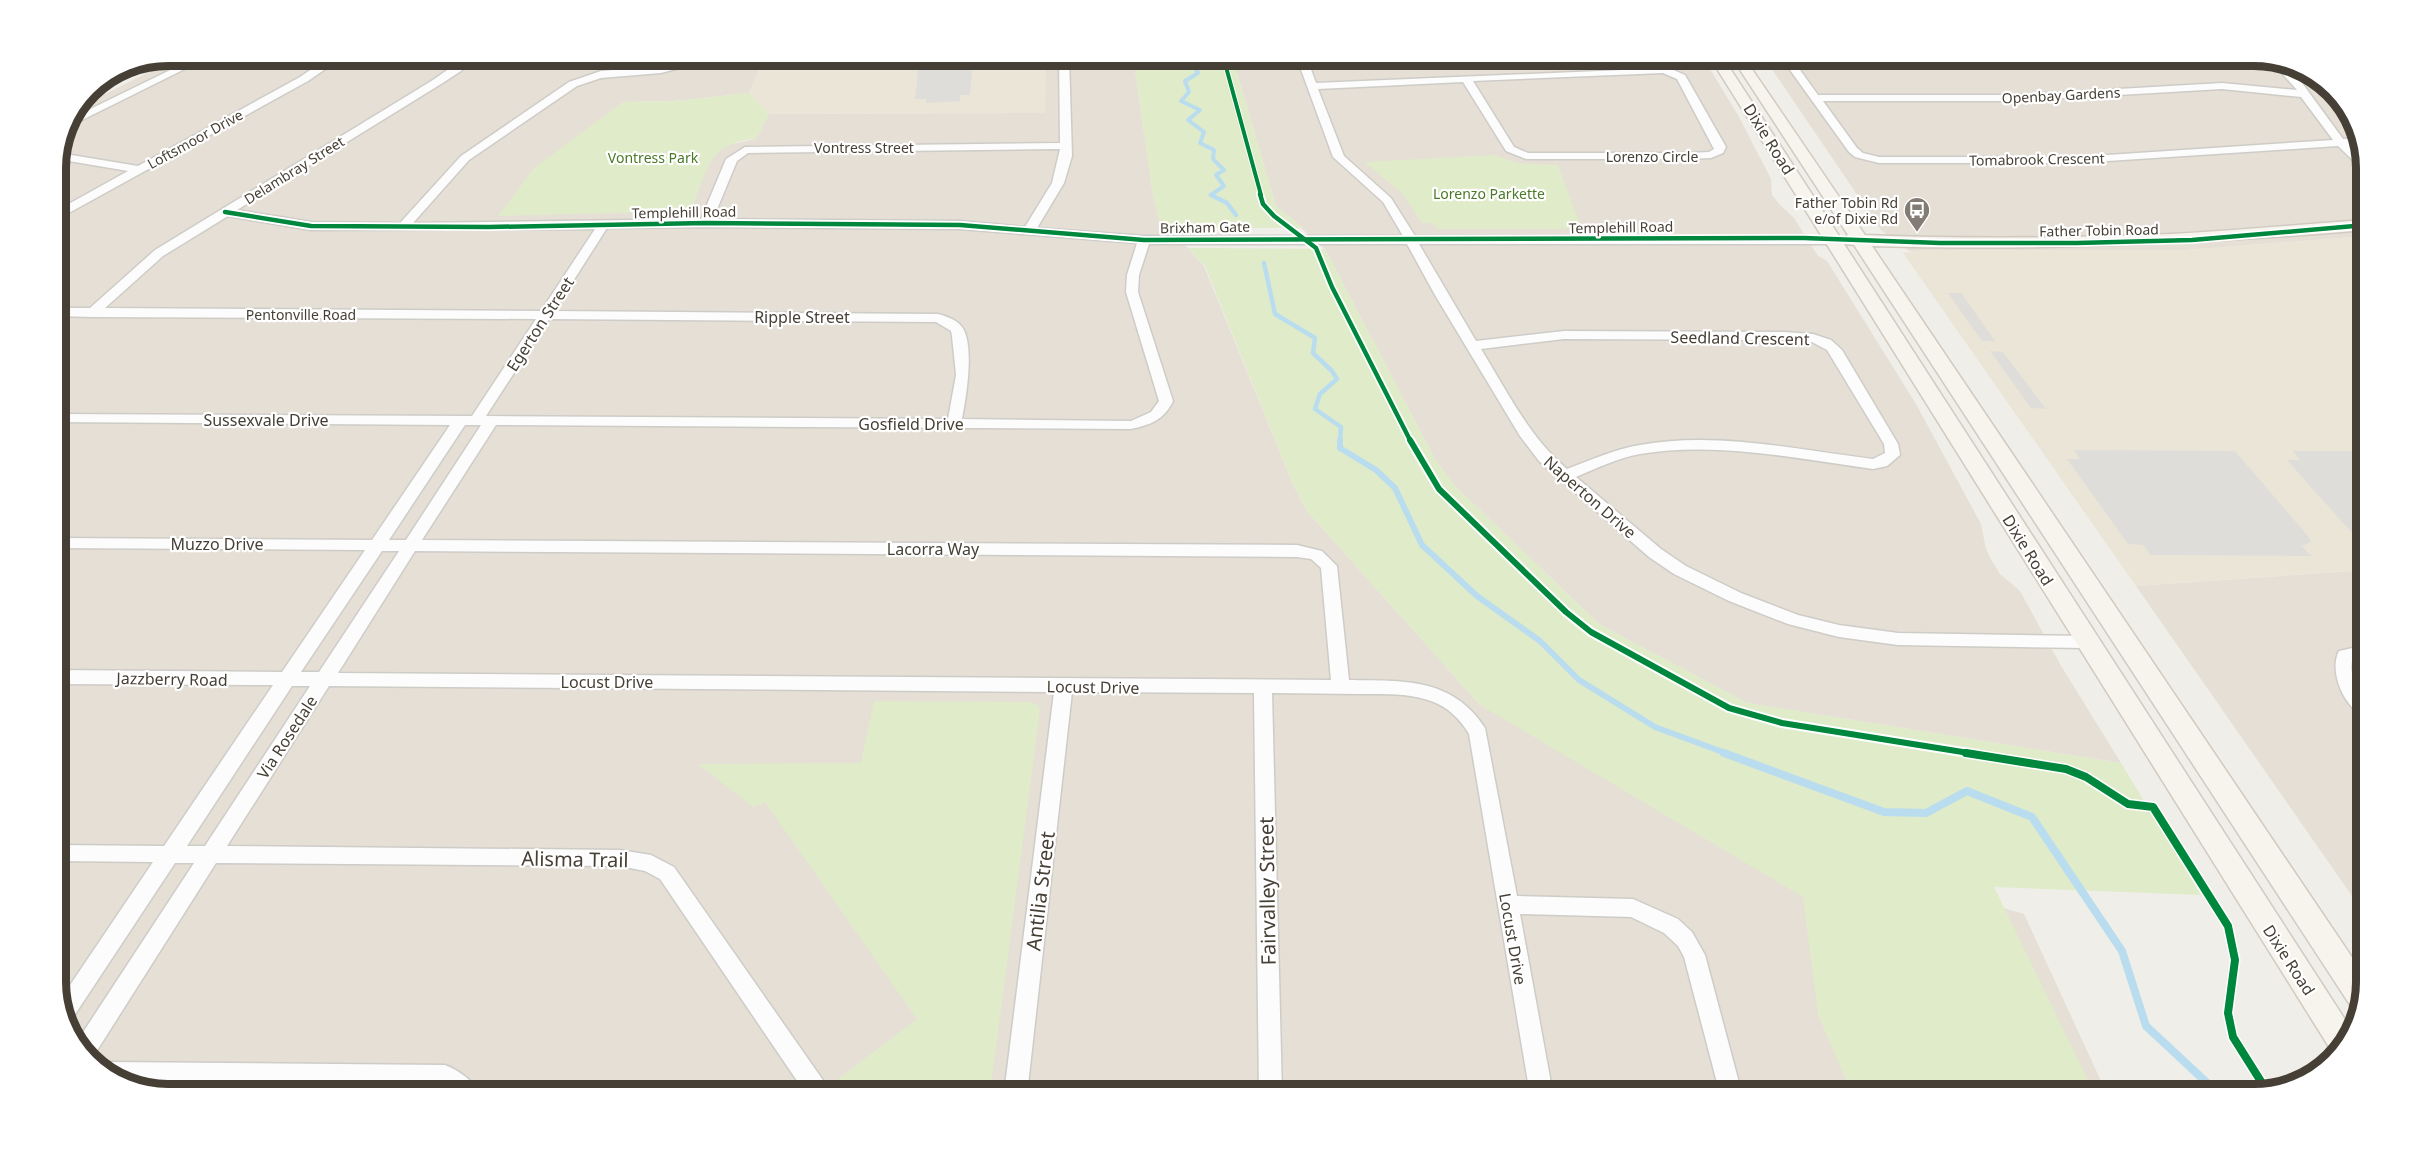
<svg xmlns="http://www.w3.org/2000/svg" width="2422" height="1150" font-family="'Noto Sans',sans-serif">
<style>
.residential{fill:#e5dfd6}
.education{fill:#ebe5d8}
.green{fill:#e0ebc9}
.parking{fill:#dfddd9}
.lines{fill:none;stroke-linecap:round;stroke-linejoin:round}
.stream-far3{stroke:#b9ddef;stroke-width:4}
.stream-far2{stroke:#b9ddef;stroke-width:4.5}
.stream-far1{stroke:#b9ddef;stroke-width:6}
.stream{stroke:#b9ddef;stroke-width:8}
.street-casing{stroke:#ceccc7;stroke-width:3}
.secondary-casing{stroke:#d0cac0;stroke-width:3}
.street{fill:#fdfcfc;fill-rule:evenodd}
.secondary{fill:#f7f4ee;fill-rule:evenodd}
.cycleway-far3-casing{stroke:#fff;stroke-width:6}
.cycleway-far2-casing{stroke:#fff;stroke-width:8}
.cycleway-far1-casing{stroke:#fff;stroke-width:10}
.cycleway-casing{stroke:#fff;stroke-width:11}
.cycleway-far3{stroke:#00873e;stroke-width:4}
.cycleway-far2{stroke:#00873e;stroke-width:4.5}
.cycleway-far1{stroke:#00873e;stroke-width:6}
.cycleway{stroke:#00873e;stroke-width:8}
.labels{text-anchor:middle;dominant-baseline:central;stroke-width:4.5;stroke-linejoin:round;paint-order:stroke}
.far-street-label{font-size:14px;fill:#463f35;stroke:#fff}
.far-park-label{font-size:14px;fill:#4c7927;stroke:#fff}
.far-poi-label{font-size:14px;fill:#463f35;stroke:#fff;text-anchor:end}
.street-label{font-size:16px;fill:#463f35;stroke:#fff}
.near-street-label{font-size:20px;fill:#463f35;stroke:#fff}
.rim{fill:none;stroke:#463f35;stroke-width:8}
</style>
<rect width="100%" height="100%" fill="#f0eee9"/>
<g class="residential">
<path d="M181,56H765L749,93L675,101L623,102L713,156L720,149L732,144L756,139L769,114L1044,113L1046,56H1133L1153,195L1161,228L1188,248L1204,266L1293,485L1307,511L1480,705L1867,869L2024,914L2107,1094H168L125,1086L79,1050L56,990V161L81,106Z"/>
<path d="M1232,56H1702L1738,115L1771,179L1772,195L1779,204L1794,218L1818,256L1827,261L1916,404L1981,524L1986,549L1992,561L2000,574L2020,591L2060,664L2121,763L1747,703L1599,624L1454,485L1435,459L1325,249L1276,206Z"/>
<path d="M1763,56H2254L2297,64L2347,105L2366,161V236L2185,250L1909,251L1881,230Z"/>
<path d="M2366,570V916L2136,586Z"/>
</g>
<g class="education">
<path d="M765,56H1046L1045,113L769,114L749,93Z"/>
<path d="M2366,236V570L2136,586L1903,253L1923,250H2185Z"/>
</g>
<g class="green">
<path d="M1133,56H1232L1276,206L1304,228H1161L1153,195Z"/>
<path d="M2294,64L2347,105L2357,134L2346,127L2315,86Z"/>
<path d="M749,93L769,114L756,139C707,142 707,172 691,211L498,216L534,168L623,102L675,101Z"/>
<path d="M1495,155L1517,163L1558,165L1582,229H1439L1431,223H1422L1402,193L1364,162Z"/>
<path d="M1188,248L1325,249L1435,459L1454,485L1599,624L1747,703L2121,763L2201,895L1994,887L2095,1094H1852L1818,1015L1803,897L1480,705L1307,511L1293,485L1205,266Z"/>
<path d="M874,701L1028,702L1037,704L1040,710L990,1094H852L838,1079L917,1019L765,802L753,807L698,764L861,763Z"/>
</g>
<g class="parking">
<path d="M920,56H973L970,95H960V101L926,103L927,99H915Z"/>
<path d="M1948,293H1961L1995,341H1982Z"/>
<path d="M1990,351L2003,352L2046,409L2031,408Z"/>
<path d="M2074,450L2235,451L2308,536L2311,542L2302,546L2311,556L2151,555L2143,545L2128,544L2067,459H2080Z"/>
<path d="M2293,451H2366V535H2354L2287,460H2300Z"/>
</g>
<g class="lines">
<path class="stream-far3" d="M1195,56L1191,61L1198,73L1185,81L1189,92L1181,101L1200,110L1188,120L1204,132L1200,143L1214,150L1213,159L1224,170L1216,175L1224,186L1211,195"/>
<g class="stream-far2">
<path d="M1213,194L1211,195L1227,203L1236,215"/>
<path d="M1264,263L1275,314L1315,338L1313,353L1332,371L1337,379L1320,394L1315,409L1341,427L1340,442"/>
</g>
<path class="stream-far1" d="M1340,440V448L1376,470L1395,488L1422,545L1477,596L1540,641L1579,680L1655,727L1728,754"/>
<path class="stream" d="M1724,753L1884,812L1926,813L1967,791L2032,817L2122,951L2146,1026L2219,1094"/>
<g class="street-casing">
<g id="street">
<path d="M199,56H211L72,125L76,116Z"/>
<path d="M325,56H335L324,70L308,81L56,220V211L128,171L57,159L59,153L138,166L300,77L316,66Z"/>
<path d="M467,56H477L461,71L441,84L237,210L311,222L400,223L461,156L569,82L601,71L672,65L683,61L684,56H694L691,65L661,73L601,78L577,86L469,160L413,223L701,219L726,159L745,147L1060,143L1059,56H1069L1072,156L1064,183L1037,228L1144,236H1403L1383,202L1333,157L1296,56H1306L1316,83L1669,68L1685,75L1726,147L1723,153L1711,158L1688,159H1526L1506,151L1463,82L1318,89L1344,156L1391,198L1415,236L1836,237L1838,240L1832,244H1419L1476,341L1564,331L1784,332L1813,334L1831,340L1842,350L1898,444L1900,455L1887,466L1873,469C1797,459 1717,441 1640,454C1618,458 1597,468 1576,477L1661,549L1686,566L1741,593L1798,615L1839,625L1898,633L2086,636L2092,638L2095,642L2092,646L2086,648L1898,645L1839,637L1788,624L1729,601L1674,574L1649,557L1539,461L1520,436L1435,295L1407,244H1149L1139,275L1138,292L1173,401C1164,420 1150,425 1131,429L496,425L422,540L1297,545L1322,551L1337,566L1349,680C1403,681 1452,677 1485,728L1517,896L1633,899L1678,919L1692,932L1705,955L1742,1094H1720L1684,957L1678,946L1664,933L1631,917L1520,914L1553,1094H1530L1469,734C1460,719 1448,707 1431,701C1409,693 1384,694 1361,694C1332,694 1302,693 1272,693L1282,1094H1259L1254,693L1072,692L1027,1094H1004L1054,692L329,686L227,846L620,850L651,855L674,867L827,1086L830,1094H806L660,879L645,871L620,866L216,863L91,1060L79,1050L76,1043L194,863H175L72,1019L67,1021L60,1000L153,862L56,861V845L164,846L273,685L56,684V670L282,672L365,550L56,548V538L372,540L450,425L56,422V414L472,416L536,319L92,317L56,316V308H90L155,250L433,80ZM1663,73L1677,79L1714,149L1709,152L1688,153H1528L1514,147L1473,81ZM1060,149L1052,183L1025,227L960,221L713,219L737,161L748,153ZM228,216L311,230L595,229L541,311L105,308L163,256ZM706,227L960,229L1137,243L1127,275L1126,292L1159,401L1151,412L1131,421L962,419C966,399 975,345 962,327C957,320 946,316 938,314L554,311L607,228ZM549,319L936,322L951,331L952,336L956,375L948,419L486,416ZM1564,339L1784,340L1812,342L1827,350L1884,444L1885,453L1873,459C1797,450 1717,431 1640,445C1615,449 1591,460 1567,469C1529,437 1507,391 1481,349ZM465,425H481L406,540H389ZM382,551H399L319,672H301ZM415,551L1297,557L1311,559L1321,568L1331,680L338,673ZM292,686H310L205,846H187Z"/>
<path d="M1780,56H1790L1818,95H2014L2222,83L2297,90L2268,58L2281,61L2297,76L2343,139L2358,138L2361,144L2349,145L2366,161V170L2362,169L2338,146L2077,163H1879L1855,157L1849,152ZM2222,89L2301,97L2333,140L2077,157H1879L1863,153L1857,148L1823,101H2014Z"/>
<path d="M2366,645V657L2352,661C2349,681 2360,682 2366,697C2368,702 2366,712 2366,717C2345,710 2328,671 2339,651Z"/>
<path d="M108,1062L445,1065C458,1070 474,1081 480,1094H450L441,1087L122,1084L99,1066Z"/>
</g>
</g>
<g class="secondary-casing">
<path id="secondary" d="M1709,56H1722L1841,239L1848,235L1731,56H1743L1865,235C1967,239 2069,238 2171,234C2236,231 2301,224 2366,220V230C2201,244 2037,251 1872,246L2366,978L2361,1011L2352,1008L1854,245L1844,244L2353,1032L2334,1055Z"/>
</g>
<use href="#street" class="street"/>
<use href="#secondary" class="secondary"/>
<g class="cycleway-far3-casing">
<path id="cycleway-far3" d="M1223,56L1261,195"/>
</g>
<g class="cycleway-far2-casing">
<g id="cycleway-far2">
<path d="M1260,194L1263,204L1274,216L1316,248L1332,287L1411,442"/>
<path d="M225,212L311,226L489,227L706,223L960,225L1144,240L1804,238L1940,243H2077L2192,240L2366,225"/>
</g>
</g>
<g class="cycleway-far1-casing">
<path id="cycleway-far1" d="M1410,440L1439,489L1566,612L1591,632L1729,708L1782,723L1975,754"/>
</g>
<g class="cycleway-casing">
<path id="cycleway" d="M1966,753L2066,769L2086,777L2128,804L2153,807L2228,926L2235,960L2228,1013L2233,1037L2267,1091"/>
</g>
<use href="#cycleway-far3" class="cycleway-far3"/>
<use href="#cycleway-far2" class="cycleway-far2"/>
<use href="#cycleway-far1" class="cycleway-far1"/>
<use href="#cycleway" class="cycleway"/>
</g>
<defs>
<g id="bus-pin" transform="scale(1.35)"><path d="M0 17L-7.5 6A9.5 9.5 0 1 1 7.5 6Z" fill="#827c74" stroke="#fff"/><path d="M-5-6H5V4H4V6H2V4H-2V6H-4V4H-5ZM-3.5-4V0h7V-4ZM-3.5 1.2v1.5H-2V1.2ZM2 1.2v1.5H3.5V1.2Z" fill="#fff"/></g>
</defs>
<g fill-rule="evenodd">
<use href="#bus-pin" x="1917" y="210"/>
</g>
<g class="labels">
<g class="far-street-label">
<text transform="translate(2061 95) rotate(-3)">Openbay Gardens</text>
<text transform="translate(195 139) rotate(-29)">Loftsmoor Drive</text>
<text x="864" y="147">Vontress Street</text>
<text x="1652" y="156">Lorenzo Circle</text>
<text transform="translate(2037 159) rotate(-1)">Tomabrook Crescent</text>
<text transform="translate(294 170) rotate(-32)">Delambray Street</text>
<text transform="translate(684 212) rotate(-1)">Templehill Road</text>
<text transform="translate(1205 227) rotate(-1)">Brixham Gate</text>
<text transform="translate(1621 227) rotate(-1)">Templehill Road</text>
<text transform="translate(2099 230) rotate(-1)">Father Tobin Road</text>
<text x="301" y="314">Pentonville Road</text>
</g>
<g class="far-park-label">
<text x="653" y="157">Vontress Park</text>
<text x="1489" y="193">Lorenzo Parkette</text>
</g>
<g class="far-poi-label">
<text x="1898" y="202">Father Tobin Rd<tspan x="1898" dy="16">e/of Dixie Rd</tspan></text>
</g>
<g class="street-label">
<text transform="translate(1769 139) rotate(58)">Dixie Road</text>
<text x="802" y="317">Ripple Street</text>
<text transform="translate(540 324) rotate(-57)">Egerton Street</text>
<text transform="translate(1740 338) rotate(1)">Seedland Crescent</text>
<text x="266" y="420">Sussexvale Drive</text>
<text x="911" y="424">Gosfield Drive</text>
<text transform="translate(1590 497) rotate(41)">Naperton Drive</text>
<text x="217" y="544">Muzzo Drive</text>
<text x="933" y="549">Lacorra Way</text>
<text transform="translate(2028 550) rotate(58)">Dixie Road</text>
<text transform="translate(172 679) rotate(1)">Jazzberry Road</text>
<text x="607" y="682">Locust Drive</text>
<text transform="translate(1093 687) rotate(1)">Locust Drive</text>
<text transform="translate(287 737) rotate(-57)">Via Rosedale</text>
<text transform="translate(1513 939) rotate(80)">Locust Drive</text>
<text transform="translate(2289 960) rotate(57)">Dixie Road</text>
</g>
<g class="near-street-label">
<text transform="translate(575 859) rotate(1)">Alisma Trail</text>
<text transform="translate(1040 891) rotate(-83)">Antilia Street</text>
<text transform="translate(1267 891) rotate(-91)">Fairvalley Street</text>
</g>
</g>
<path d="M0 0H2422V1150H0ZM168 66H2254A102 102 0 0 1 2356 168V982A102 102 0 0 1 2254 1084H168A102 102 0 0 1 66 982V168A102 102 0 0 1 168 66Z" fill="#fff" fill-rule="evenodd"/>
<path class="rim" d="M168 66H2254A102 102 0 0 1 2356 168V982A102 102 0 0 1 2254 1084H168A102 102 0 0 1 66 982V168A102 102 0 0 1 168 66Z"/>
</svg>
